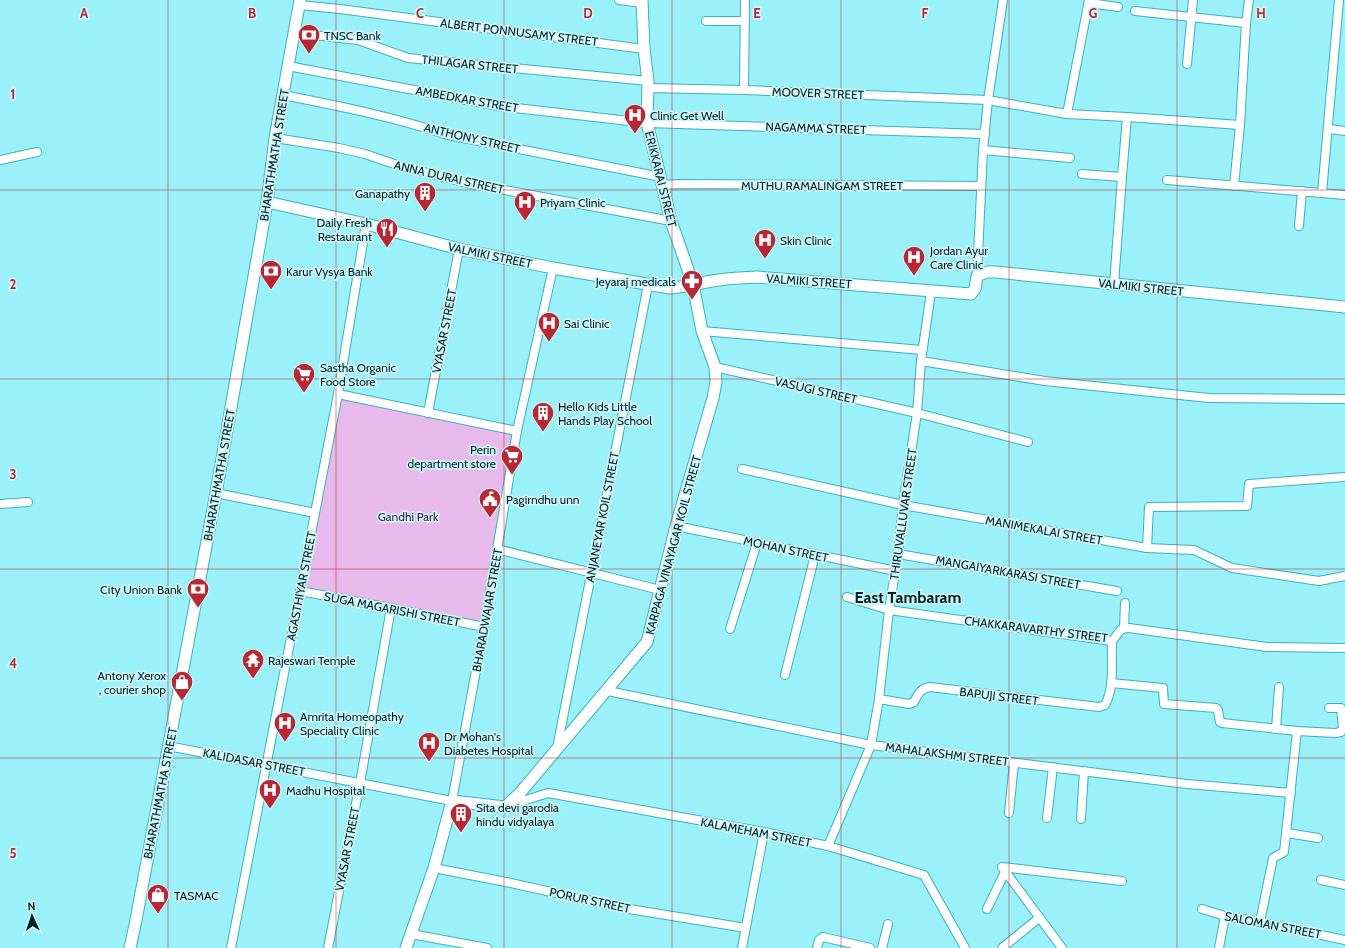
<svg xmlns="http://www.w3.org/2000/svg" width="1345" height="948" font-family="Cabin,sans-serif">
<style>
.green{fill:#e7baeb}
.lines{fill:none;stroke-linecap:round;stroke-linejoin:round}
.street-casing{stroke:#39b2bc;stroke-width:10}
.secondary-casing{stroke:#39b2bc;stroke-width:13}
.street{stroke:#fff;stroke-width:8}
.secondary{stroke:#fff;stroke-width:11}
.grid{fill:none;stroke:#b92832;stroke-width:1;stroke-opacity:0.55}
.labels{text-anchor:middle;dominant-baseline:central;stroke-width:3.5;stroke-linejoin:round;paint-order:stroke}
.street-label{font-size:12px;fill:#002225;stroke:#cef6fa}
.poi-label{font-size:12px;fill:#002225;stroke:#cef6fa;text-anchor:start}
.park-label{font-size:12px;fill:#4c1653;stroke:#cef6fa}
.district-label{font-size:16px;font-weight:bold;fill:#002225;stroke:#cef6fa}
.grid-label{font-size:13px;text-anchor:middle;font-weight:bold;fill:#b92832;stroke:#cef6fa;stroke-width:3.5;stroke-linejoin:round;paint-order:stroke}
</style>
<rect width="100%" height="100%" fill="#9bf1f9"/>
<path class="green" d="M337,399L515,430L484,627L300,591Z"/>
<g class="lines">
<g class="street-casing">
<g id="street">
<path d="M619,0L642,3"/>
<path d="M1089,3L1118,7"/>
<path d="M299,5L340,9L644,49"/>
<path d="M1135,11L1246,23"/>
<path d="M706,21H745"/>
<path d="M295,33L358,40L408,58L648,81"/>
<path d="M1187,64L1193,0"/>
<path d="M288,66L498,106L647,123L985,134"/>
<path d="M647,88L744,90L988,100L1067,114L1089,0"/>
<path d="M744,90L745,0"/>
<path d="M283,95C339,106 394,117 448,135L661,177"/>
<path d="M1067,114L1127,117L1240,125"/>
<path d="M1329,129L1345,131"/>
<path d="M275,138L339,148L365,154L400,166L467,183L671,221"/>
<path d="M983,150L1070,158"/>
<path d="M0,160L37,152"/>
<path d="M1082,174L1122,177"/>
<path d="M1167,180L1345,195"/>
<path d="M662,185L680,184L981,186"/>
<path d="M1234,186L1240,125L1246,23L1249,0"/>
<path d="M1322,193L1339,0"/>
<path d="M1299,226L1302,191"/>
<path d="M977,276L983,150L988,100L1003,0"/>
<path d="M1114,284L1122,177L1127,117"/>
<path d="M702,331L922,350"/>
<path d="M921,361L1045,381L1209,398L1345,399"/>
<path d="M715,367L917,413L1028,442"/>
<path d="M338,394L517,431"/>
<path d="M428,413L459,249"/>
<path d="M742,469L903,505L1147,548L1194,550L1232,568L1319,581L1345,576"/>
<path d="M216,493L315,513"/>
<path d="M0,504L28,502"/>
<path d="M676,526L896,571"/>
<path d="M1147,548L1149,507L1247,506L1249,484L1345,477"/>
<path d="M497,549L660,590"/>
<path d="M898,554L1117,591"/>
<path d="M300,591L391,608L484,627"/>
<path d="M847,597L889,610L1112,641C1119,634 1118,628 1129,628L1267,647L1345,648"/>
<path d="M1124,628L1125,603"/>
<path d="M730,629L757,543"/>
<path d="M785,675L815,555"/>
<path d="M1111,683L1163,688L1164,704L1216,708L1218,710L1220,722L1222,723L1297,731L1335,733L1341,732L1343,728L1341,708H1329"/>
<path d="M608,691L871,745L1187,784L1291,793"/>
<path d="M879,699L909,704L914,702C918,694 921,688 930,687L1099,707L1105,705C1115,687 1111,661 1112,641"/>
<path d="M1276,729L1279,687"/>
<path d="M168,746L452,801L484,627L517,431L553,268"/>
<path d="M557,748L648,285"/>
<path d="M507,806L548,793L764,832L828,846L924,875L965,948"/>
<path d="M1009,813L1014,763"/>
<path d="M1047,818L1053,767"/>
<path d="M1081,819L1084,771"/>
<path d="M1287,833L1318,838"/>
<path d="M828,846L871,745L879,699L889,610L898,554L903,505L917,413L921,361L931,292"/>
<path d="M1002,867L1122,881"/>
<path d="M1002,867L1062,948"/>
<path d="M434,868L506,882L623,908L746,928"/>
<path d="M1321,880L1345,885"/>
<path d="M987,909L1005,872"/>
<path d="M1202,909L1225,916L1260,922L1345,940"/>
<path d="M1260,922L1273,858L1284,852L1297,731"/>
<path d="M411,934L487,948"/>
<path d="M231,948L338,394L366,224"/>
<path d="M328,948L360,783L391,608"/>
<path d="M742,948L764,832"/>
<path d="M817,948L819,940L823,937L870,948"/>
<path d="M882,948L888,924"/>
<path d="M1002,948L1039,918"/>
<path d="M1219,948L1225,916"/>
</g>
</g>
<g class="secondary-casing">
<g id="secondary">
<path d="M267,202L366,224L459,249L553,268L670,288C687,287 703,282 719,280C731,278 744,278 756,277L971,294L975,289L977,276L987,272H995L1345,307"/>
<path d="M130,948L136,920L216,493L267,202L275,138L300,0"/>
<path d="M406,948L434,868L452,801L505,807L520,793L647,642L676,526L713,398L716,382L715,367L702,331L693,284L671,221L647,123L648,81L644,49L642,0"/>
</g>
</g>
<use href="#street" class="street"/>
<use href="#secondary" class="secondary"/>
</g>
<path class="grid" d="M168,0V948M336,0V948M504,0V948M672,0V948M841,0V948M1009,0V948M1177,0V948M0,190H1345M0,379H1345M0,569H1345M0,758H1345"/>
<defs>
<g id="bank-pin" transform="scale(1.15)"><path d="M0 17L-7.5 6A9.5 9.5 0 1 1 7.5 6Z" fill="#b92832" stroke="#cef6fa"/><path d="M-6-4H6V4H-6ZM0-2.3a2.3 2.3 0 1 0 0 4.6a2.3 2.3 0 1 0 0-4.6Z" fill="#fff"/></g>
<g id="hospital-pin" transform="scale(1.15)"><path d="M0 17L-7.5 6A9.5 9.5 0 1 1 7.5 6Z" fill="#b92832" stroke="#cef6fa"/><path d="M-5-5h3v3.5h4V-5h3V5h-3V1.5h-4V5h-3Z" fill="#fff"/></g>
<g id="building-pin" transform="scale(1.15)"><path d="M0 17L-7.5 6A9.5 9.5 0 1 1 7.5 6Z" fill="#b92832" stroke="#cef6fa"/><path d="M-4-6H4V6H1V3H-1V6H-4ZM-2.5-4.3h1.7v1.8h-1.7ZM.8-4.3h1.7v1.8H.8ZM-2.5-1h1.7V.8h-1.7ZM.8-1h1.7V.8H.8Z" fill="#fff"/></g>
<g id="restaurant-pin" transform="scale(1.15)"><path d="M0 17L-7.5 6A9.5 9.5 0 1 1 7.5 6Z" fill="#b92832" stroke="#cef6fa"/><path d="M-5-6h1v4h1v-4h1v4h1v-4h1v5L-1.5 .5V6h-2V.5L-5-1ZM5-6V6H3V1.5H1.5Q1.5-4 5-6Z" fill="#fff"/></g>
<g id="pharmacy-pin" transform="scale(1.15)"><path d="M0 17L-7.5 6A9.5 9.5 0 1 1 7.5 6Z" fill="#b92832" stroke="#cef6fa"/><path d="M-2-6h4v4h4v4h-4v4h-4v-4h-4v-4h4Z" fill="#fff"/></g>
<g id="supermarket-pin" transform="scale(1.15)"><path d="M0 17L-7.5 6A9.5 9.5 0 1 1 7.5 6Z" fill="#b92832" stroke="#cef6fa"/><path d="M-6-5.5h2.5l.6 2H6L4.5 2H-2.5L-4.4-4H-6ZM-1.5 3.2a1.3 1.3 0 1 0 .1 0ZM3 3.2a1.3 1.3 0 1 0 .1 0Z" fill="#fff"/></g>
<g id="civic-pin" transform="scale(1.15)"><path d="M0 17L-7.5 6A9.5 9.5 0 1 1 7.5 6Z" fill="#b92832" stroke="#cef6fa"/><path d="M-.6-6.5H3V-4.5H.6V-3L4-1V1h2V6H-6V1h2V-1L-.6-3ZM-1.2 2.5V6h2.4V2.5Z" fill="#fff"/></g>
<g id="temple-pin" transform="scale(1.15)"><path d="M0 17L-7.5 6A9.5 9.5 0 1 1 7.5 6Z" fill="#b92832" stroke="#cef6fa"/><path d="M0-6L5-2H3V0L6.5 2.5H4V6H1.5V3h-3V6H-4V2.5H-6.5L-3 0V-2H-5Z" fill="#fff"/></g>
<g id="shop-pin" transform="scale(1.15)"><path d="M0 17L-7.5 6A9.5 9.5 0 1 1 7.5 6Z" fill="#b92832" stroke="#cef6fa"/><path d="M-5-2.5h2.3a2.7 3.5 0 0 1 5.4 0H5L5.5 6h-11ZM-1.5-2.5h3a1.5 2.3 0 0 0-3 0Z" fill="#fff"/></g>
</defs>
<g fill-rule="evenodd">
<use href="#bank-pin" x="309" y="35"/>
<use href="#hospital-pin" x="635" y="115"/>
<use href="#building-pin" x="425" y="193"/>
<use href="#hospital-pin" x="525" y="202"/>
<use href="#restaurant-pin" x="387" y="229"/>
<use href="#hospital-pin" x="765" y="240"/>
<use href="#hospital-pin" x="914" y="257"/>
<use href="#bank-pin" x="271" y="271"/>
<use href="#pharmacy-pin" x="692" y="281"/>
<use href="#hospital-pin" x="549" y="323"/>
<use href="#supermarket-pin" x="304" y="374"/>
<use href="#building-pin" x="543" y="413"/>
<use href="#supermarket-pin" x="512" y="456"/>
<use href="#civic-pin" x="490" y="499"/>
<use href="#bank-pin" x="198" y="589"/>
<use href="#temple-pin" x="253" y="660"/>
<use href="#shop-pin" x="182" y="682"/>
<use href="#hospital-pin" x="285" y="723"/>
<use href="#hospital-pin" x="429" y="743"/>
<use href="#hospital-pin" x="270" y="790"/>
<use href="#building-pin" x="461" y="814"/>
<use href="#shop-pin" x="158" y="895"/>
</g>
<g class="labels">
<g class="street-label">
<text transform="translate(519 32) rotate(7)">ALBERT PONNUSAMY STREET</text>
<text transform="translate(470 64) rotate(6)">THILAGAR STREET</text>
<text transform="translate(818 93) rotate(2)">MOOVER STREET</text>
<text transform="translate(467 99) rotate(10)">AMBEDKAR STREET</text>
<text transform="translate(816 128) rotate(2)">NAGAMMA STREET</text>
<text transform="translate(472 138) rotate(13)">ANTHONY STREET</text>
<text transform="translate(274 155) rotate(-81)">BHARATHMATHA STREET</text>
<text transform="translate(449 177) rotate(13)">ANNA DURAI STREET</text>
<text transform="translate(661 179) rotate(76)">ERIKKARAI STREET</text>
<text x="822" y="185">MUTHU RAMALINGAM STREET</text>
<text transform="translate(490 255) rotate(12)">VALMIKI STREET</text>
<text transform="translate(809 281) rotate(4)">VALMIKI STREET</text>
<text transform="translate(1141 287) rotate(6)">VALMIKI STREET</text>
<text transform="translate(444 331) rotate(-79)">VYASAR STREET</text>
<text transform="translate(816 390) rotate(13)">VASUGI STREET</text>
<text transform="translate(219 475) rotate(-80)">BHARATHMATHA STREET</text>
<text transform="translate(903 514) rotate(-82)">THIRUVALLUVAR STREET</text>
<text transform="translate(602 517) rotate(-79)">ANJANEYAR KOIL STREET</text>
<text transform="translate(1044 530) rotate(10)">MANIMEKALAI STREET</text>
<text transform="translate(673 545) rotate(-75)">KARPAGA VINAYAGAR KOIL STREET</text>
<text transform="translate(786 549) rotate(12)">MOHAN STREET</text>
<text transform="translate(1008 572) rotate(10)">MANGAIYARKARASI STREET</text>
<text transform="translate(301 586) rotate(-79)">AGASTHIYAR STREET</text>
<text transform="translate(392 609) rotate(11)">SUGA MAGARISHI STREET</text>
<text transform="translate(487 610) rotate(-80)">BHARADWAJAR STREET</text>
<text transform="translate(1036 629) rotate(7)">CHAKKARAVARTHY STREET</text>
<text transform="translate(999 696) rotate(7)">BAPUJI STREET</text>
<text transform="translate(947 754) rotate(7)">MAHALAKSHMI STREET</text>
<text transform="translate(254 762) rotate(11)">KALIDASAR STREET</text>
<text transform="translate(160 793) rotate(-79)">BHARATHMATHA STREET</text>
<text transform="translate(756 832) rotate(11)">KALAMEHAM STREET</text>
<text transform="translate(347 849) rotate(-79)">VYASAR STREET</text>
<text transform="translate(590 900) rotate(12)">PORUR STREET</text>
<text transform="translate(1273 925) rotate(11)">SALOMAN STREET</text>
</g>
<g class="poi-label">
<text x="324" y="35">TNSC Bank</text>
<text x="650" y="115">Clinic Get Well</text>
<text x="410" y="193" text-anchor="end">Ganapathy</text>
<text x="540" y="202">Priyam Clinic</text>
<text x="372" y="222" text-anchor="end">Daily Fresh<tspan x="372" dy="14">Restaurant</tspan></text>
<text x="780" y="240">Skin Clinic</text>
<text x="930" y="250">Jordan Ayur<tspan x="930" dy="14">Care Clinic</tspan></text>
<text x="286" y="271">Karur Vysya Bank</text>
<text x="676" y="281" text-anchor="end">Jeyaraj medicals</text>
<text x="564" y="323">Sai Clinic</text>
<text x="320" y="367">Sastha Organic<tspan x="320" dy="14">Food Store</tspan></text>
<text x="558" y="406">Hello Kids Little<tspan x="558" dy="14">Hands Play School</tspan></text>
<text x="496" y="449" text-anchor="end">Perin<tspan x="496" dy="14">department store</tspan></text>
<text x="506" y="499">Pagirndhu unn</text>
<text x="182" y="589" text-anchor="end">City Union Bank</text>
<text x="268" y="660">Rajeswari Temple</text>
<text x="166" y="675" text-anchor="end">Antony Xerox<tspan x="166" dy="14">, courier shop</tspan></text>
<text x="300" y="716">Amrita Homeopathy<tspan x="300" dy="14">Speciality Clinic</tspan></text>
<text x="444" y="736">Dr Mohan's<tspan x="444" dy="14">Diabetes Hospital</tspan></text>
<text x="286" y="790">Madhu Hospital</text>
<text x="476" y="807">Sita devi garodia<tspan x="476" dy="14">hindu vidyalaya</tspan></text>
<text x="174" y="895">TASMAC</text>
</g>
<g class="park-label">
<text x="408" y="516">Gandhi Park</text>
</g>
<g class="district-label">
<text x="908" y="597">East Tambaram</text>
</g>
</g>
<g class="grid-label">
<text x="84" y="18">A</text>
<text x="252" y="18">B</text>
<text x="420" y="18">C</text>
<text x="588" y="18">D</text>
<text x="757" y="18">E</text>
<text x="925" y="18">F</text>
<text x="1093" y="18">G</text>
<text x="1261" y="18">H</text>
<text x="13" y="99">1</text>
<text x="13" y="289">2</text>
<text x="13" y="479">3</text>
<text x="13" y="668">4</text>
<text x="13" y="858">5</text>
</g>
<g transform="translate(32 916) rotate(357)" stroke="#cef6fa" stroke-width="3" paint-order="stroke">
<path d="M0-3L7 15L0 10L-7 15Z" fill="#002225"/>
<text y="-6" font-size="11" font-weight="bold" text-anchor="middle" fill="#002225">N</text>
</g>
</svg>
